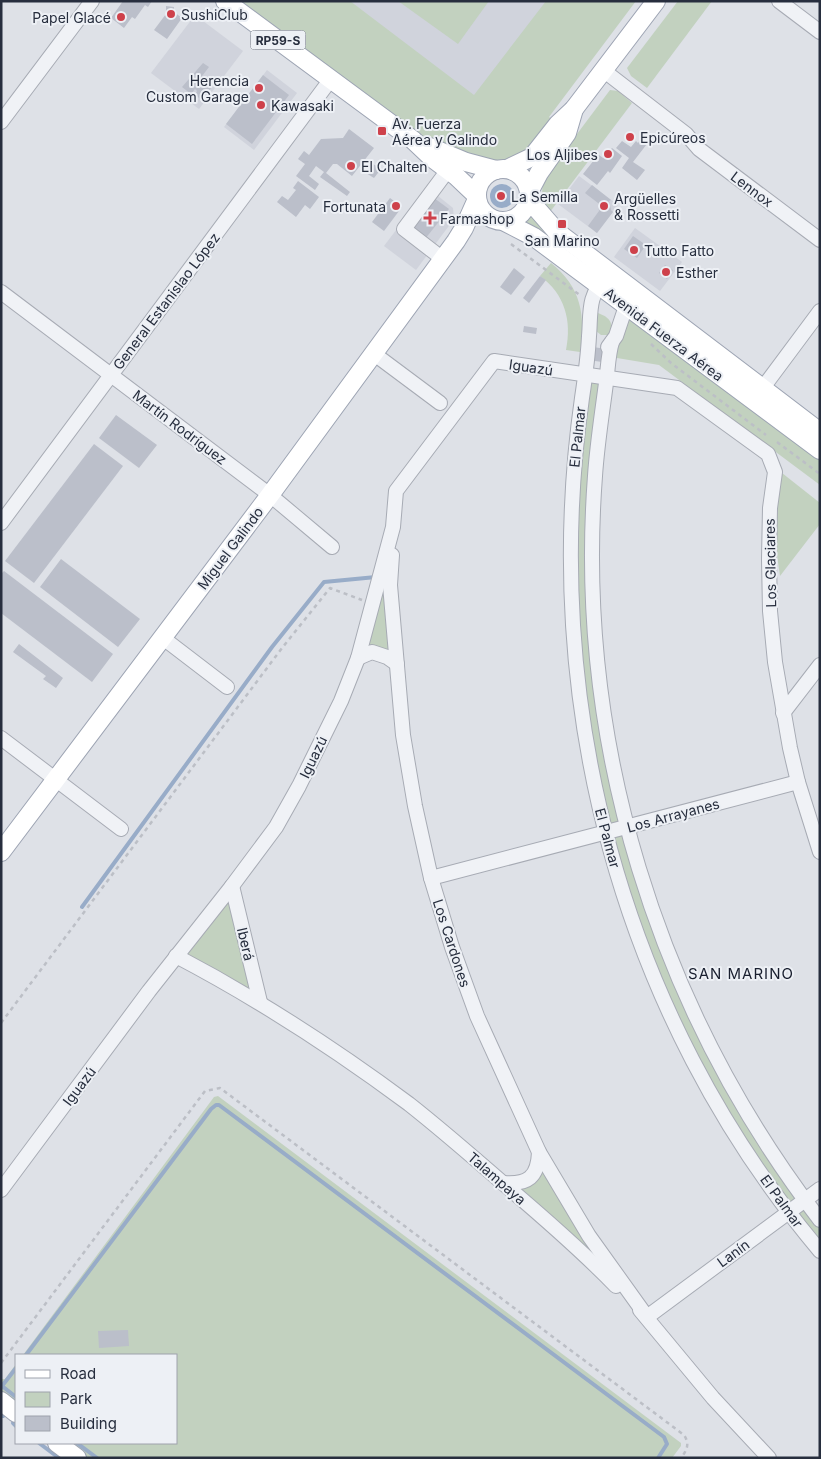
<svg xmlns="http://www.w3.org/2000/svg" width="821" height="1459" font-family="Inter,sans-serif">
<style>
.built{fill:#d0d3dc}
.green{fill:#c2d1bf}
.water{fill:#98acc8}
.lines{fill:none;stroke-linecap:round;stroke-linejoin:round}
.stream{stroke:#98acc8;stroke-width:4}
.building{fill:#bbbfca}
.minor-casing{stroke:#a7abb4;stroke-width:16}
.major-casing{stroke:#9da4b3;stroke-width:20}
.path{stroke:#bcbfc6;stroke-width:2.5;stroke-dasharray:4 4;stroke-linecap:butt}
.minor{stroke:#f0f2f6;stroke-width:14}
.major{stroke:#fff;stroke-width:18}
.poi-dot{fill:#ce414b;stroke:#edf0f5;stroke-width:2}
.labels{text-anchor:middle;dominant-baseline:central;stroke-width:4;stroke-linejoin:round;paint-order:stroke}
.shield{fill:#edf0f5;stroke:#626875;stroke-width:1}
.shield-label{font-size:12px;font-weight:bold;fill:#272e3e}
.poi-label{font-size:14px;fill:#272e3e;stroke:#edf0f5;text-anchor:start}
.street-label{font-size:14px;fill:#272e3e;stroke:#edf0f5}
.neighbourhood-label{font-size:15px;letter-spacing:1px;fill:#191f2f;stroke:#edf0f5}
</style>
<rect width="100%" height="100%" fill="#dee1e7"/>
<g class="built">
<path d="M335,1H571L485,114Z"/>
<path d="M195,15L243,51L199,109L151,73Z"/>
<path d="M267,70L297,93L254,150L224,127Z"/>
<path d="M579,176L618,205L597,233L558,204Z"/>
<path d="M428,188L453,208L454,219L416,270L384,246Z"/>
<path d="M635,228L682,262L660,291L614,257Z"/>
</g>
<g class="green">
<path d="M237,1H350L474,95L546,1H636L549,117L557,124L530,153L506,164L489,165L454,153L424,137Z"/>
<path d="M398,1H489L458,44Z"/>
<path d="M678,1H712L647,88L631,76L627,68Z"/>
<path d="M610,90L618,91L632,103L550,212C541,202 541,190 544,178Z"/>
<path d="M528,204L820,432V485L659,365L611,357L626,306L512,220L525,211Z"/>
<path d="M551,263C581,287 586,315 580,352L566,350C572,321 565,294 540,276Z"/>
<path d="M598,313C611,318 613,323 611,335H601L596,331V315Z"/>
<path d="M585,375L607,378L593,506L611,764L685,995L820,1220V1251L692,1058L605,832L570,572Z"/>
<path d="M782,473L820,503V524L780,576L776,548L777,509Z"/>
<path d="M382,567L397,664L387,657L358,658Z"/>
<path d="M232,886L260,1002L176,956Z"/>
<path d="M218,1096L681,1443V1446L672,1458H77L57,1443H176V1355H23L214,1097Z"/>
<path d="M539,1152L589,1236L601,1270L503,1183L530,1178Z"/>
<path d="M16,1364V1413L1,1401V1379H5Z"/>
</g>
<circle class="water" cx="502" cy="196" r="12"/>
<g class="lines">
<g class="stream">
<path d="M82,907L272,647L324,582L376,577"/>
<path d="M26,1355L211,1109L216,1105H219L664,1437L667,1444L658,1458"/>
<path d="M2,1386L16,1368"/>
<path d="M2,1386L16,1397"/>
<path d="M1,1415L3,1416"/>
<path d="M13,1423L16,1426"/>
<path d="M39,1443L59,1458"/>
<path d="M77,1443L97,1458"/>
</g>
</g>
<g class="building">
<path d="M123,1H152L148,7L145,5L135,19L132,17L124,28L111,18Z"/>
<path d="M166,6L174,7V12L182,18L167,39L154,30L166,14Z"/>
<path d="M203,63L209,67L199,80L201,81L199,85L201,86L204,83L211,88L202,100L195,95L197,91L195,89L191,94L182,87Z"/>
<path d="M263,75L289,95L252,144L226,124Z"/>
<path d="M349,129L374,148L352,176L337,164H333L326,173L350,192L347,196L320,177L324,172L316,166L309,176L319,184L315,190L296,176L305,164L298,159L304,151L309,155L321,139L343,138Z"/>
<path d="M644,135L650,140L633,162L645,170L637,180L622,168L629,158L616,148L622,141L631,147L636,141L638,143Z"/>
<path d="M612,148L622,156L610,173L608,171L597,185L583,174L594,160L597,162L599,160L597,158L599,155L603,158Z"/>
<path d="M373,164L381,169L374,178L366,173Z"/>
<path d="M298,181L319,197L310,209L305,205L296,217L277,202L282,196L288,200L296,190L293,188Z"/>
<path d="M592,185L611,200L609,201L611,210L613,212L597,233L588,226L599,211L598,203L585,193Z"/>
<path d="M390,198L402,207L384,231L372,222Z"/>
<path d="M434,198L449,209L425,239L411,228Z"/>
<path d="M633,236L646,245L637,258L624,249Z"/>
<path d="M665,265L673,270L667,279L659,273Z"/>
<path d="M514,268L525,277L511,295L500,287Z"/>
<path d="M540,276L546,280L529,303L523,298Z"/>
<path d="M524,326L537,328L536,334L523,332Z"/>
<path d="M581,345L612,350L610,363L580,359Z"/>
<path d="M116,415L157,445L139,468L99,438Z"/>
<path d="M94,444L123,466L34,583L5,561Z"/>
<path d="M61,559L140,619L118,647L40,587Z"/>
<path d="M4,571L113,654L92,682L1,613V574Z"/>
<path d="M19,644L63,678L56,688L43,679L46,676L13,652Z"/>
<path d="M128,1330L129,1346L99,1348L98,1331Z"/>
</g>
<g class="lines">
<g class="minor-casing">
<g id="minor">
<path d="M779,1L820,32"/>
<path d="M603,70L686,134L699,149L820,240"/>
<path d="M1,122L92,1"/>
<path d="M443,259L404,229L448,170"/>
<path d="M606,279C587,294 591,315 589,336C588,357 585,378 582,398C539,701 621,1015 820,1251"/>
<path d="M1,292L270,495L332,547"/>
<path d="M612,342C608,355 608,369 606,383C602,414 597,445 595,476C575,742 657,1008 820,1220"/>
<path d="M608,347L616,336L629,297"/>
<path d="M373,353L440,403"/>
<path d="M756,397L820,311"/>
<path d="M1,523L331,79"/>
<path d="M392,555L390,585L403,735L415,806L431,878L452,947L477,1016L539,1152L589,1236L647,1317"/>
<path d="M163,638L227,687"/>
<path d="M358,658L372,652L387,657L397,664"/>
<path d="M783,713L820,665"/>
<path d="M1,738L121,829"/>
<path d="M431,878L798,782"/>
<path d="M232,886L260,1002"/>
<path d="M176,956C258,999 335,1049 409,1104C442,1130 473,1157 504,1184C543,1217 581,1250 616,1286"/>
<path d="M503,1183C528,1185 538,1177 539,1152"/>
<path d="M1,1190L149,991L232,886L276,827L299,786L341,701L358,658L393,527L396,491L494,361L677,388L768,454L775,472L770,508L769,559L770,611L775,662L790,748L798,782L820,852"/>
<path d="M640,1310L713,1398L769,1458"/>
<path d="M647,1317L820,1189"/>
</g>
</g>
<g class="major-casing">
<g id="major">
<path d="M225,1L413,140L432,158L456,176L476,195"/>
<path d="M430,147L466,162L496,170"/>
<circle cx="503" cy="195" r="26"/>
<path d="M507,169L532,157L558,124L574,109L656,1"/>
<path d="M529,192L539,173L567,133L574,109"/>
<path d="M529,196L537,209L557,232L820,432"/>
<path d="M505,222L534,237L820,450"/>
<path d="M1,852L270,495L456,241L464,228L477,199"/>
<path d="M1,1401L16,1413"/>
<path d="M57,1443L77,1458"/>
</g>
</g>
<g class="path">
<path d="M511,244L581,296"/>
<path d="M651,344L671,363L766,435"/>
<path d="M777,442L820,474"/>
<path d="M1,1023L282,648L330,588L362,600"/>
<path d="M1,1363L205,1091L220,1088L684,1435C690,1444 687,1450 681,1458"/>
</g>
<use href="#minor" class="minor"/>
<use href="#major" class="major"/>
</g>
<g class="poi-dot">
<circle cx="171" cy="14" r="5"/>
<circle cx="121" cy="17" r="5"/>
<circle cx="259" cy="88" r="5"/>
<circle cx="261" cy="105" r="5"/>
<rect x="377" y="126" width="10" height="10" rx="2.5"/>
<circle cx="630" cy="137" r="5"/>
<circle cx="608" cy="154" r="5"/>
<circle cx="351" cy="166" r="5"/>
<circle cx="501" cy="196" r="5"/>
<circle cx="396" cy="206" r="5"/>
<circle cx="604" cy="206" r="5"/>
<path d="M427.5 210.5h5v5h5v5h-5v5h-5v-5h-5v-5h5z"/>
<rect x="557" y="219" width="10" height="10" rx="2.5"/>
<circle cx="634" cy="250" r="5"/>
<circle cx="666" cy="272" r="5"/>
</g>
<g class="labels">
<rect class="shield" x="250.5" y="30.5" width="55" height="19" rx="4"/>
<g class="shield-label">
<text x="278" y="40">RP59-S</text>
</g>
<g class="poi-label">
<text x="181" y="14">SushiClub</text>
<text x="111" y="17" text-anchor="end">Papel Glacé</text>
<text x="249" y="80" text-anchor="end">Herencia<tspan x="249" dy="16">Custom Garage</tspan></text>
<text x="271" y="105">Kawasaki</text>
<text x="392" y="123">Av. Fuerza<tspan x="392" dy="16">Aérea y Galindo</tspan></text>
<text x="640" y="137">Epicúreos</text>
<text x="598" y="154" text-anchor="end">Los Aljibes</text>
<text x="361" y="166">El Chalten</text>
<text x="511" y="196">La Semilla</text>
<text x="614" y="198">Argüelles<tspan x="614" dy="16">&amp; Rossetti</tspan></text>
<text x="386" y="206" text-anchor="end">Fortunata</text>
<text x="440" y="218">Farmashop</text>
<text x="562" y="240" text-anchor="middle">San Marino</text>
<text x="644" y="250">Tutto Fatto</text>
<text x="676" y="272">Esther</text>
</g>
<g class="street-label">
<text transform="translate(752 189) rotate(37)">Lennox</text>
<text transform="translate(166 301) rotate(-53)">General Estanislao López</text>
<text transform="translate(664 334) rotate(37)">Avenida Fuerza Aérea</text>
<text transform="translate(531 367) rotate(8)">Iguazú</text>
<text transform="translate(180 427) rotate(37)">Martín Rodríguez</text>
<text transform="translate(577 437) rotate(-84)">El Palmar</text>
<text transform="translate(230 548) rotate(-53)">Miguel Galindo</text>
<text transform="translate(770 563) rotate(-91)">Los Glaciares</text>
<text transform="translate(313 757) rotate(-64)">Iguazú</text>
<text transform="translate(673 815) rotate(-15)">Los Arrayanes</text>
<text transform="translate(608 838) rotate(75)">El Palmar</text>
<text transform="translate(452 943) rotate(72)">Los Cardones</text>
<text transform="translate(246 944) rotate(77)">Iberá</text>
<text transform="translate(79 1086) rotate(-53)">Iguazú</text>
<text transform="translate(497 1178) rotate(41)">Talampaya</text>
<text transform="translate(782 1201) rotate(54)">El Palmar</text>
<text transform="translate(733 1253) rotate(-36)">Lanín</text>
</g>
<g class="neighbourhood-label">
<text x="741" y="973">SAN MARINO</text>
</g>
</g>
<rect width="821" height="1459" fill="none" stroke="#272e3e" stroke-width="5"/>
<rect x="15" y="1354" width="162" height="90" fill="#edf0f5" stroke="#9ea2ac"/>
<rect x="25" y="1370" width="25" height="8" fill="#ffffff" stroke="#9ea2ac"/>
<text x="60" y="1379" font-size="15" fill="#272e3e">Road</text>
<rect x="25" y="1392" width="25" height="15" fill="#c2d1bf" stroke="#9ea2ac"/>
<text x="60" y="1404" font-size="15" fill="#272e3e">Park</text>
<rect x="25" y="1416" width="25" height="15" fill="#bbbfca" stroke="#9ea2ac"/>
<text x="60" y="1429" font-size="15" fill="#272e3e">Building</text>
</svg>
